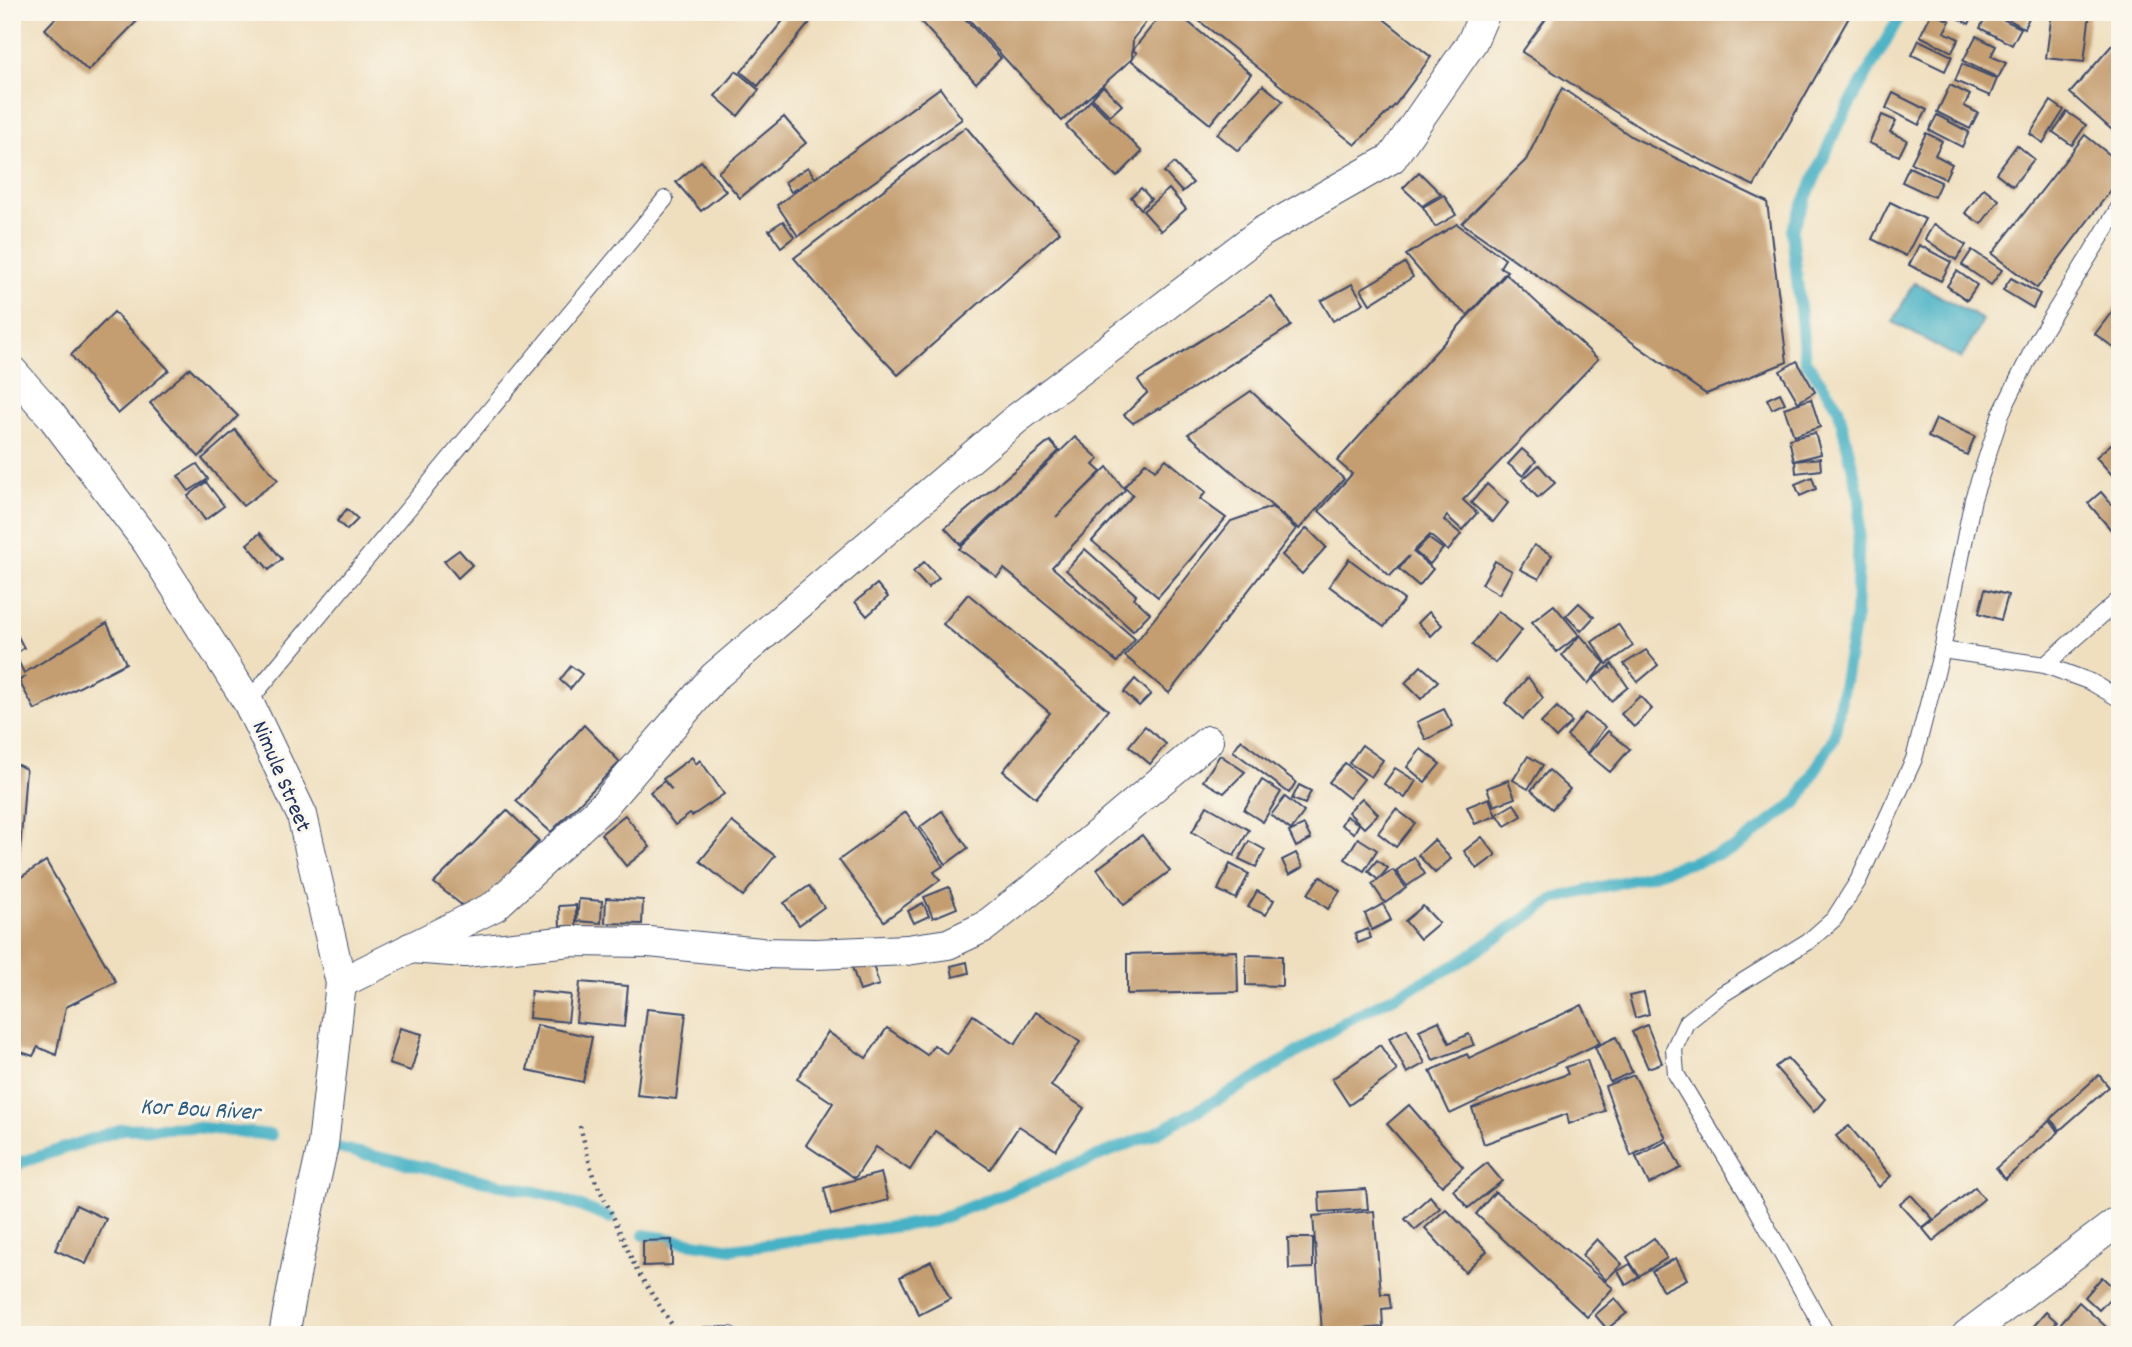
<svg xmlns="http://www.w3.org/2000/svg" width="2132" height="1347" font-family="Dekko,sans-serif">
<style>
.water{fill:#46b1c5;stroke:#307092;stroke-width:2}
.lines{fill:none;stroke-linecap:round;stroke-linejoin:round}
.stream{stroke:#46b1c5;stroke-width:12}
.building{fill:#c49d70}
.lane-casing{stroke:#3b496d;stroke-width:18}
.street-casing{stroke:#3b496d;stroke-width:32}
.path{stroke:#3b496d;stroke-width:4.5;stroke-dasharray:2 5;stroke-linecap:butt}
.lane{stroke:#fff;stroke-width:16}
.street{stroke:#fff;stroke-width:30}
.labels{text-anchor:middle;dominant-baseline:central;stroke-width:6;stroke-linejoin:round;paint-order:stroke}
.street-label{font-size:23px;fill:#1b2f5e;stroke:#fbf7ec}
.water-label{font-size:24px;font-style:italic;fill:#2a5c82;stroke:#fbf7ec}
</style>
<rect width="100%" height="100%" fill="#fbf7ec"/>
<filter id="ink" filterUnits="userSpaceOnUse"><feTurbulence type="fractalNoise" baseFrequency=".0143" numOctaves="2"/><feDisplacementMap in="SourceGraphic" scale="14" xChannelSelector="R" yChannelSelector="G"/><feConvolveMatrix kernelMatrix="1 2 1 2 8 2 1 2 1" color-interpolation-filters="sRGB"/></filter>
<filter id="wash" filterUnits="userSpaceOnUse"><feTurbulence type="fractalNoise" baseFrequency=".00686" numOctaves="4" result="noise"/><feDisplacementMap in="SourceGraphic" scale="28" xChannelSelector="R" yChannelSelector="G"/><feGaussianBlur stdDeviation="1.57" result="paint"/><feColorMatrix in="noise" values="0 0 0 0 0 0 0 0 0 0 0 0 0 0 0 0 0 1.4 0 .05"/><feComposite in="paint" operator="in"/></filter>
<g filter="url(#wash)">
<rect width="100%" height="100%" fill="#efdfbf"/>
<path class="water" d="M1914,282L1983,320L1961,359L1893,322Z"/>
<g class="lines">
<g class="stream">
<path d="M324,1145L553,1196L610,1218"/>
<path d="M12,1174L19,1163L123,1129L193,1127L271,1135"/>
<path d="M644,1235L732,1249L934,1221L1156,1133L1256,1078L1348,1020L1454,966L1554,899L1646,876L1734,849L1798,801L1834,737L1856,615L1860,499L1838,407L1805,360L1792,230L1836,129L1902,12"/>
</g>
</g>
<g id="blocks">
<g class="building">
<path d="M61,12H146L88,71L45,29Z"/>
<path d="M790,12H801L811,21L758,86L741,72Z"/>
<path d="M912,12H959L1001,58L976,83Z"/>
<path d="M962,12H1154L1133,39L1132,59L1062,121Z"/>
<path d="M1163,12H1176L1251,74L1210,124L1131,60L1137,53L1133,50Z"/>
<path d="M1188,12H1375L1431,57L1395,105L1355,145Z"/>
<path d="M1551,12H1852L1754,186L1656,138L1522,52Z"/>
<path d="M1932,12L1950,21L1944,32L1959,39L1952,52L1920,36Z"/>
<path d="M1946,12H1975L1969,24Z"/>
<path d="M1988,12L2021,28L2012,45L1980,28Z"/>
<path d="M1996,12H2032L2024,28Z"/>
<path d="M2052,12H2090L2084,62L2046,58Z"/>
<path d="M1976,36L1996,46L1991,56L2006,63L1998,78L1963,61Z"/>
<path d="M2120,36V137L2070,93Z"/>
<path d="M1919,40L1952,56L1945,71L1912,55Z"/>
<path d="M1962,64L1997,79L1990,96L1955,81Z"/>
<path d="M736,71L759,90L738,116L715,96Z"/>
<path d="M1263,85L1283,101L1238,151L1217,134Z"/>
<path d="M1950,85L1970,95L1964,106L1978,113L1970,129L1937,112Z"/>
<path d="M1103,86L1122,105L1110,116L1092,98Z"/>
<path d="M940,88L962,119L798,236L777,205L813,179L791,192L785,182L808,167L815,178Z"/>
<path d="M1562,88L1632,137L1767,202L1787,362L1706,394L1462,223L1526,160Z"/>
<path d="M1893,93L1927,110L1919,125L1886,108Z"/>
<path d="M1091,100L1142,152L1117,177L1066,126Z"/>
<path d="M2051,101L2064,110L2043,143L2030,134Z"/>
<path d="M2067,112L2086,125L2072,145L2053,132Z"/>
<path d="M1882,115L1896,121L1890,132L1907,140L1899,156L1869,143Z"/>
<path d="M1937,115L1969,132L1962,147L1929,130Z"/>
<path d="M784,117L806,143L740,198L718,172Z"/>
<path d="M966,127L1016,187L1060,232L898,375L852,326L794,258Z"/>
<path d="M1926,133L1942,141L1935,155L1952,164L1945,179L1911,163Z"/>
<path d="M2085,135L2120,163V178L2037,288L1992,254Z"/>
<path d="M2017,145L2034,159L2013,186L1996,173Z"/>
<path d="M701,161L726,191L701,211L676,182Z"/>
<path d="M1174,163L1193,183L1182,192L1164,172Z"/>
<path d="M1909,167L1941,182L1934,197L1902,182Z"/>
<path d="M1419,172L1441,194L1422,206L1403,188Z"/>
<path d="M1141,188L1151,199L1141,209L1131,197Z"/>
<path d="M1984,188L1999,200L1981,224L1965,213Z"/>
<path d="M1169,189L1186,209L1161,231L1143,211Z"/>
<path d="M1444,195L1456,215L1435,227L1423,207Z"/>
<path d="M1890,202L1925,219L1906,256L1872,239Z"/>
<path d="M783,221L794,237L781,247L769,230Z"/>
<path d="M1457,224L1505,259L1500,267L1507,271L1468,315L1438,292L1406,255Z"/>
<path d="M1934,224L1966,245L1956,260L1925,239Z"/>
<path d="M1919,245L1951,262L1941,281L1909,265Z"/>
<path d="M1972,250L2002,270L1991,285L1962,265Z"/>
<path d="M1405,263L1413,277L1370,304L1361,289Z"/>
<path d="M1957,271L1977,285L1967,300L1947,286Z"/>
<path d="M1506,274L1598,359L1463,500L1477,513L1462,530L1447,516L1444,520L1461,534L1448,551L1430,535L1413,552L1433,569L1419,586L1399,569L1409,556L1390,576L1319,511L1352,474L1337,461Z"/>
<path d="M2011,278L2040,294L2033,308L2003,290Z"/>
<path d="M1352,284L1364,303L1333,321L1321,301Z"/>
<path d="M1271,296L1291,326L1160,409L1159,408L1133,423L1124,415L1147,393L1138,380Z"/>
<path d="M2120,301V352L2095,334Z"/>
<path d="M114,312L169,370L118,414L71,355Z"/>
<path d="M1797,361L1815,392L1798,402L1780,371Z"/>
<path d="M190,368L238,416L199,457L150,403Z"/>
<path d="M1251,391L1344,479L1299,529L1188,434Z"/>
<path d="M1780,393L1785,403L1772,409L1767,399Z"/>
<path d="M1811,399L1820,427L1794,436L1784,408Z"/>
<path d="M1936,419L1975,436L1967,455L1928,437Z"/>
<path d="M235,430L278,480L243,506L202,459Z"/>
<path d="M1815,433L1821,454L1794,461L1789,439Z"/>
<path d="M1075,437L1099,459L1093,465L1101,472L1056,517L1107,467L1125,490L1052,567L1135,639L1117,662L1004,569L997,577L959,549Z"/>
<path d="M1050,441L1059,451L961,545L945,528Z"/>
<path d="M2111,444L2120,453V472L2114,477L2096,457Z"/>
<path d="M1522,449L1536,461L1523,476L1508,464Z"/>
<path d="M1820,458L1821,470L1796,473L1795,461Z"/>
<path d="M1166,459L1206,492L1200,499L1226,518L1158,597L1092,541L1133,495L1124,487L1146,462L1155,470Z"/>
<path d="M197,464L208,479L189,491L178,476Z"/>
<path d="M1539,465L1555,483L1538,498L1522,480Z"/>
<path d="M1812,477L1816,489L1800,496L1795,484Z"/>
<path d="M206,482L224,506L205,520L188,496Z"/>
<path d="M1487,484L1508,503L1493,522L1471,503Z"/>
<path d="M2101,492L2120,514V524L2112,531L2088,503Z"/>
<path d="M1272,507L1296,529L1169,693L1125,656L1231,521Z"/>
<path d="M347,509L358,519L347,530L337,521Z"/>
<path d="M1307,528L1326,547L1302,574L1282,555Z"/>
<path d="M260,533L282,559L269,570L247,544Z"/>
<path d="M1428,538L1443,549L1430,564L1415,552Z"/>
<path d="M1534,545L1552,555L1539,579L1520,569Z"/>
<path d="M1085,549L1136,595L1134,598L1150,613L1133,631L1066,570Z"/>
<path d="M459,550L472,565L458,578L444,561Z"/>
<path d="M1349,559L1404,600L1384,627L1329,586Z"/>
<path d="M1495,561L1512,571L1499,594L1482,584Z"/>
<path d="M924,562L939,578L928,588L913,572Z"/>
<path d="M877,584L888,597L867,616L855,602Z"/>
<path d="M1985,589L2008,595L2001,620L1979,613Z"/>
<path d="M968,594L1108,710L1036,798L1003,771L1050,713L943,624Z"/>
<path d="M1579,603L1594,617L1581,631L1566,616Z"/>
<path d="M1554,605L1579,635L1557,652L1532,622Z"/>
<path d="M1498,611L1522,630L1495,663L1472,645Z"/>
<path d="M1429,612L1442,625L1431,636L1418,623Z"/>
<path d="M107,623L126,663L35,710L19,681L26,676L12,685V625L24,648L15,654L24,673Z"/>
<path d="M1618,624L1633,646L1607,664L1592,642Z"/>
<path d="M1580,635L1605,663L1588,684L1562,655Z"/>
<path d="M1646,650L1658,665L1638,682L1624,664Z"/>
<path d="M1612,664L1628,687L1611,701L1593,679L1608,667L1610,668L1609,666Z"/>
<path d="M571,666L582,674L570,689L560,680Z"/>
<path d="M1421,666L1438,681L1421,699L1405,683Z"/>
<path d="M1528,677L1543,698L1523,719L1505,703Z"/>
<path d="M1135,679L1151,694L1139,706L1124,692Z"/>
<path d="M1640,696L1652,709L1634,727L1621,714Z"/>
<path d="M1557,707L1572,722L1556,738L1541,723Z"/>
<path d="M1444,709L1453,726L1426,740L1417,722Z"/>
<path d="M1585,713L1605,727L1587,753L1567,736Z"/>
<path d="M584,725L620,762L551,832L516,801Z"/>
<path d="M1145,726L1166,744L1150,764L1129,746Z"/>
<path d="M1608,731L1630,749L1610,772L1588,754Z"/>
<path d="M1241,740L1296,782L1289,793L1233,751Z"/>
<path d="M1362,745L1383,760L1371,777L1349,763Z"/>
<path d="M1421,749L1440,764L1425,782L1407,767Z"/>
<path d="M1220,755L1245,772L1224,793L1203,781Z"/>
<path d="M1528,756L1543,765L1528,789L1513,780Z"/>
<path d="M692,757L696,764L700,760L724,794L692,816L690,814L675,825L650,792L664,781L672,790L663,779Z"/>
<path d="M12,762L26,769L18,879L46,861L116,982L66,1007L56,1055L38,1047L33,1056L12,1049Z"/>
<path d="M1345,763L1364,779L1349,798L1329,782Z"/>
<path d="M1395,768L1416,781L1405,798L1384,784Z"/>
<path d="M1549,770L1570,789L1552,809L1531,790Z"/>
<path d="M1262,780L1281,792L1263,822L1244,810Z"/>
<path d="M1508,780L1515,798L1494,806L1487,788Z"/>
<path d="M1299,785L1311,791L1305,804L1292,799Z"/>
<path d="M1285,797L1304,812L1291,830L1271,815Z"/>
<path d="M1362,798L1378,814L1364,828L1348,812Z"/>
<path d="M1489,798L1496,816L1475,824L1467,807Z"/>
<path d="M1514,804L1522,816L1505,826L1497,814Z"/>
<path d="M1207,806L1249,830L1234,856L1192,832Z"/>
<path d="M1396,809L1415,823L1396,847L1378,833Z"/>
<path d="M507,810L539,841L473,914L434,883Z"/>
<path d="M942,811L968,848L946,864L920,827Z"/>
<path d="M906,812L943,866L934,872L940,880L884,921L839,860Z"/>
<path d="M625,815L650,847L626,866L601,834Z"/>
<path d="M1346,816L1359,824L1354,833L1341,825Z"/>
<path d="M732,822L775,856L743,896L700,861Z"/>
<path d="M1304,825L1311,839L1296,847L1289,832Z"/>
<path d="M1142,835L1170,871L1124,905L1097,869Z"/>
<path d="M1482,837L1496,855L1477,869L1464,851Z"/>
<path d="M1358,838L1377,850L1364,871L1345,859Z"/>
<path d="M1434,840L1451,859L1435,873L1418,855Z"/>
<path d="M1249,841L1265,850L1256,867L1239,859Z"/>
<path d="M1296,853L1303,867L1289,875L1282,860Z"/>
<path d="M1414,857L1425,874L1407,886L1396,871Z"/>
<path d="M1377,860L1388,868L1378,880L1368,871Z"/>
<path d="M1230,864L1249,874L1236,899L1218,890Z"/>
<path d="M1393,870L1406,888L1385,903L1372,884Z"/>
<path d="M1320,876L1340,891L1328,909L1308,894Z"/>
<path d="M809,886L824,907L799,925L784,903Z"/>
<path d="M949,887L957,908L933,918L924,897Z"/>
<path d="M1257,891L1274,900L1266,915L1248,907Z"/>
<path d="M606,898L643,900L642,924L605,923Z"/>
<path d="M579,899L602,901L601,923L577,921Z"/>
<path d="M923,903L929,916L914,923L908,911Z"/>
<path d="M1383,904L1391,920L1372,930L1365,914Z"/>
<path d="M576,905V926H560L559,906Z"/>
<path d="M1423,906L1439,923L1420,939L1405,921Z"/>
<path d="M1368,929L1371,938L1358,943L1355,934Z"/>
<path d="M1237,951L1238,992L1127,994V954Z"/>
<path d="M1246,955L1282,956V986L1246,985Z"/>
<path d="M872,961L879,985L860,991L852,967Z"/>
<path d="M967,962L969,973L953,977L951,966Z"/>
<path d="M580,982L628,986L624,1027L576,1022Z"/>
<path d="M531,991L571,995L568,1022L529,1018Z"/>
<path d="M1644,993L1649,1014L1635,1018L1629,996Z"/>
<path d="M1582,1005L1600,1043L1450,1114L1430,1071L1467,1054L1469,1058Z"/>
<path d="M647,1009L686,1013L676,1099L637,1095Z"/>
<path d="M1036,1012L1080,1042L1051,1086L1084,1108L1056,1150L1019,1126L990,1169L935,1131L910,1170L876,1147L855,1178L806,1145L833,1103L797,1079L828,1032L866,1058L887,1028L927,1055L934,1045L947,1054L973,1015L1015,1044Z"/>
<path d="M1439,1021L1449,1043L1469,1034L1474,1045L1433,1060L1419,1030Z"/>
<path d="M537,1025L592,1037L583,1082L527,1070Z"/>
<path d="M1647,1025L1662,1063L1648,1068L1632,1032Z"/>
<path d="M400,1028L422,1034L411,1071L389,1064Z"/>
<path d="M1407,1029L1425,1063L1407,1073L1389,1038Z"/>
<path d="M1616,1037L1632,1072L1610,1082L1595,1047Z"/>
<path d="M1380,1045L1397,1071L1349,1105L1332,1079Z"/>
<path d="M1787,1058L1825,1099L1814,1112L1775,1067Z"/>
<path d="M1587,1060L1605,1111L1569,1124L1567,1114L1484,1144L1472,1108L1568,1074L1565,1067Z"/>
<path d="M1634,1075L1666,1138L1631,1156L1605,1086Z"/>
<path d="M2099,1075L2109,1087L2060,1130L2050,1119Z"/>
<path d="M1409,1105L1463,1167L1442,1186L1387,1124Z"/>
<path d="M2049,1121L2059,1132L2005,1179L1996,1168Z"/>
<path d="M1849,1126L1891,1176L1879,1187L1836,1136Z"/>
<path d="M1667,1141L1681,1168L1649,1184L1636,1157Z"/>
<path d="M1487,1163L1502,1181L1468,1208L1453,1190Z"/>
<path d="M881,1173L888,1200L831,1215L824,1188Z"/>
<path d="M1975,1187L1984,1199L1933,1241L1923,1229Z"/>
<path d="M1366,1189L1368,1209L1320,1212L1319,1192Z"/>
<path d="M1495,1192L1613,1288L1587,1317L1476,1214Z"/>
<path d="M1911,1195L1933,1219L1922,1228L1900,1204Z"/>
<path d="M1430,1196L1440,1208L1415,1230L1405,1219Z"/>
<path d="M76,1205L106,1219L86,1264L55,1250Z"/>
<path d="M1446,1209L1487,1251L1465,1272L1425,1228Z"/>
<path d="M1374,1211L1381,1294H1389L1391,1308L1382,1309L1383,1327L1322,1332L1313,1216Z"/>
<path d="M1288,1238H1313V1268L1289,1269Z"/>
<path d="M1654,1238L1667,1258L1639,1276L1627,1257Z"/>
<path d="M1597,1239L1622,1264L1606,1280L1582,1255Z"/>
<path d="M672,1240V1265L643,1266V1241Z"/>
<path d="M1676,1258L1687,1279L1663,1291L1652,1271Z"/>
<path d="M931,1261L950,1299L919,1315L900,1277Z"/>
<path d="M1630,1264L1639,1277L1626,1285L1618,1271Z"/>
<path d="M2102,1277L2117,1291L2099,1310L2085,1297Z"/>
<path d="M1615,1298L1627,1313L1607,1329L1595,1315Z"/>
<path d="M2079,1302L2115,1335H2069L2060,1324Z"/>
<path d="M2046,1312L2057,1322L2046,1335H2026Z"/>
</g>
</g>
</g>
<g filter="url(#ink)">
<use href="#blocks" fill-opacity="0" stroke="#3b496d" stroke-width="2"/>
<g class="lines">
<g class="lane-casing">
<g id="lane">
<path d="M1942,650L2045,665L2091,682L2120,699"/>
<path d="M2045,665L2120,599"/>
<path d="M248,702L665,199"/>
<path d="M705,1335H730"/>
<path d="M1827,1335L1753,1202L1676,1074L1674,1049L1686,1023L1721,995L1810,940L1834,919L1858,881L1914,759L1942,650L1973,499L2001,414L2038,339L2120,206"/>
</g>
</g>
<g class="street-casing">
<g id="street">
<path d="M12,371L51,415L148,543L248,702L302,815L341,983L323,1145L299,1254L284,1335"/>
<path d="M410,948L465,952L571,941L649,942L761,953L816,954L907,950L948,944L984,927L1040,883L1208,741"/>
<path d="M341,983L495,906L603,806L714,677L1015,420L1262,232L1392,158L1472,42L1485,12"/>
<path d="M1967,1335L2120,1220"/>
</g>
</g>
<path class="path" d="M580,1126L593,1176L612,1214L637,1271L678,1334"/>
<use href="#lane" class="lane"/>
<use href="#street" class="street"/>
</g>
</g>
<g class="labels">
<g class="street-label">
<text transform="translate(280 777) rotate(67)">Nimule Street</text>
</g>
<g class="water-label">
<text transform="translate(200 1111) rotate(3)">Kor Bou River</text>
</g>
</g>
<rect width="2132" height="1347" fill="none" stroke="#fbf7ec" stroke-width="42"/>
</svg>
